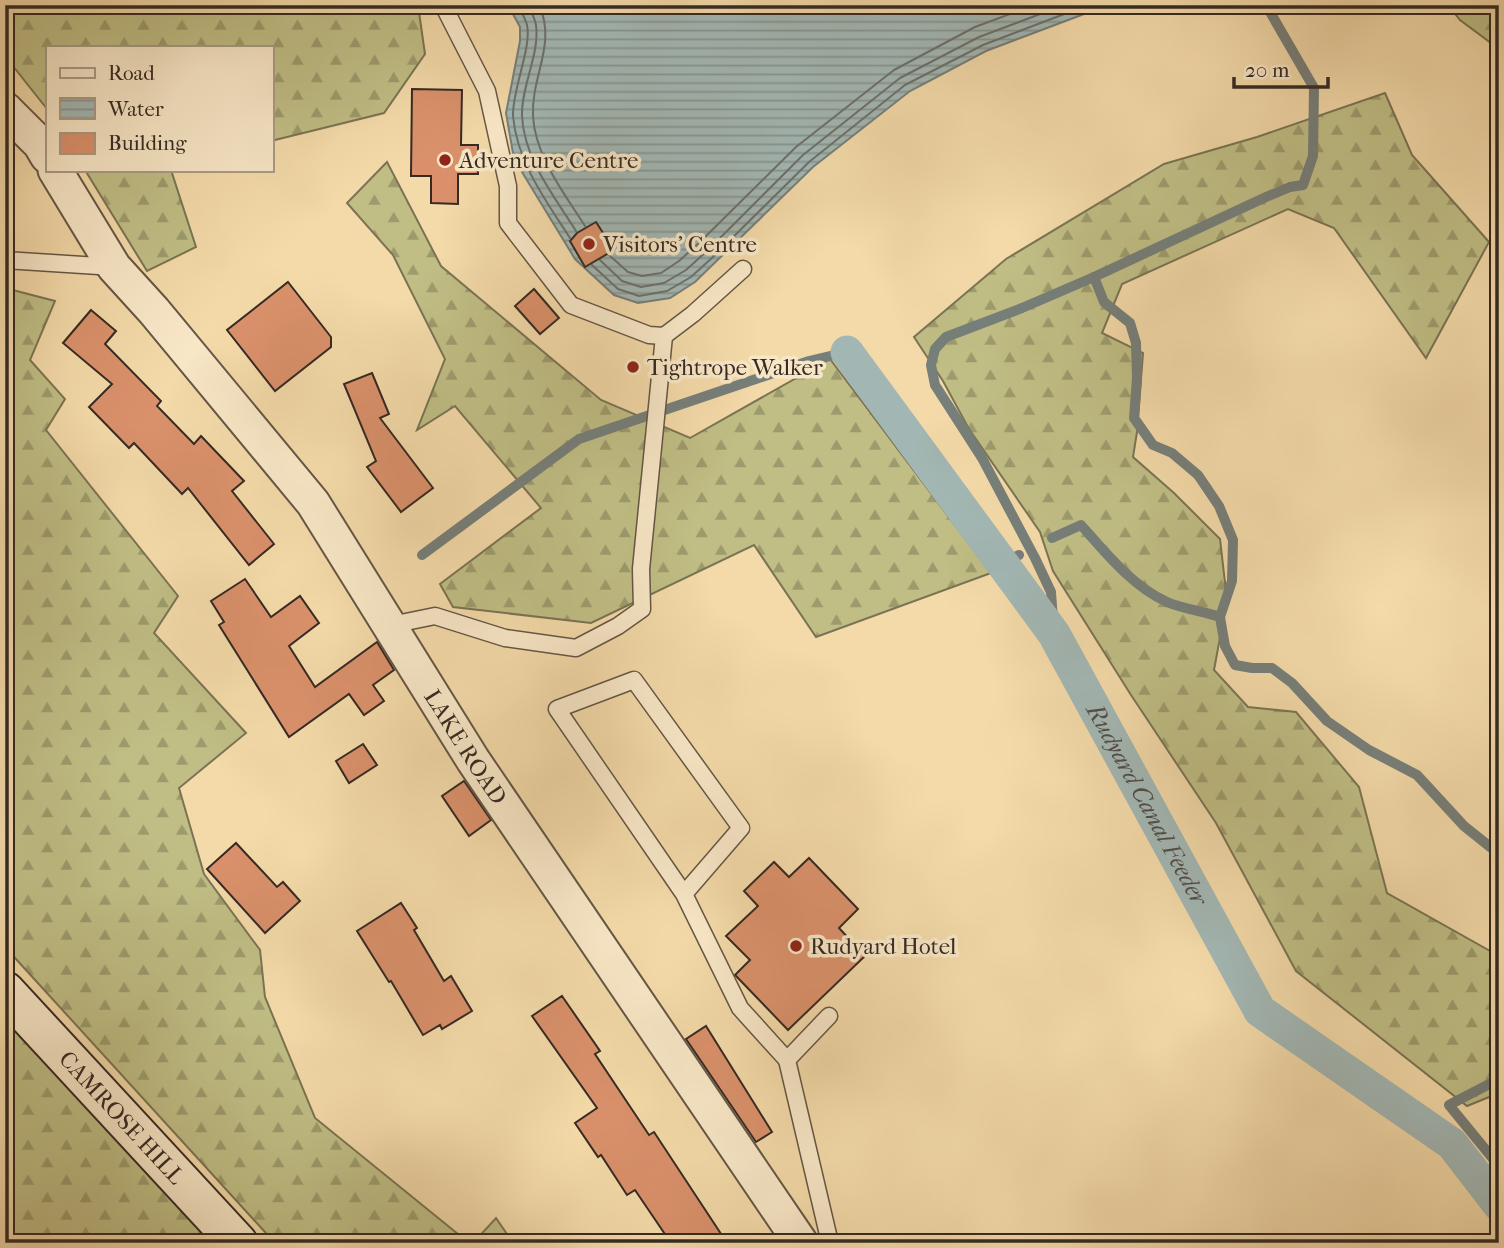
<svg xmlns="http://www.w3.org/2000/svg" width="1504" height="1248" font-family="'IM FELL French Canon',serif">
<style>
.forest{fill:url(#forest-firs);stroke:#7a7454;stroke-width:2}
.water{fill:url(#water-rules);stroke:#767f7a;stroke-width:2}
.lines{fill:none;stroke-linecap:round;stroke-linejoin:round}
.shore{stroke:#6c706c;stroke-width:2}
.stream{stroke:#767f7a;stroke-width:10}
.canal{stroke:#a2b7b4;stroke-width:33}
.building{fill:#da916b;stroke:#352a24;stroke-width:2}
.lane-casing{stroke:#655645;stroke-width:19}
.street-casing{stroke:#655645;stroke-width:37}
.secondary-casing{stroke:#352a24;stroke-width:42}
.lane{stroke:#f8e7c7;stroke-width:16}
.street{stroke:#f8e7c7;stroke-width:33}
.secondary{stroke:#f8e7c7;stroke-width:38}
.poi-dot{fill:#8f2418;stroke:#f8e7c7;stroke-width:2.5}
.labels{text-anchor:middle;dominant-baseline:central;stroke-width:7;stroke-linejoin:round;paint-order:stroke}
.poi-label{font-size:23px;fill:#352a24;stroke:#f8e7c7;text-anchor:start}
.street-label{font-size:23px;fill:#352a24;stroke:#f8e7c7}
.water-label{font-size:24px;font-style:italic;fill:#504d48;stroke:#f8e7c7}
</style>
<defs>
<pattern id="forest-firs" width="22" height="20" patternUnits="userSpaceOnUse" patternTransform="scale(1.75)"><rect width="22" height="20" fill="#c0be85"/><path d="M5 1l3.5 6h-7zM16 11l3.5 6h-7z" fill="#9d9b6d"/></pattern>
<pattern id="water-rules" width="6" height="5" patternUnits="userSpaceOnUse" patternTransform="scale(1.75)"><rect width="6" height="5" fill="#a2b7b4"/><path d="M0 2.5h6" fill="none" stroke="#859592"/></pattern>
</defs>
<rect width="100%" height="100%" fill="#f4daa9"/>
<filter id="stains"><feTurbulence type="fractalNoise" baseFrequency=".00286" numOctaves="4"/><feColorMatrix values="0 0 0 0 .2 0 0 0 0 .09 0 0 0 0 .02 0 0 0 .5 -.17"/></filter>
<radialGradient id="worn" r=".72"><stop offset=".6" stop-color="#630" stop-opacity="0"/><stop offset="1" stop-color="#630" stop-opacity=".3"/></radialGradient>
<g class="forest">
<path d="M5,5H175L179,10L246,9L286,14L304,5H418L425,54L384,113L271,141V47H47V109L5,56Z"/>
<path d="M1448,5H1499V49L1460,20Z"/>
<path d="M1385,93L1412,155L1489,242L1426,358L1334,228L1288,209L1122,284L1102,333L1143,353L1137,432L1133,457L1174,493L1220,539L1227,600L1214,670L1248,707L1296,712L1359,787L1387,893L1499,956V1093L1467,1106L1296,971L1216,823L1131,695L1053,571L1040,532L969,429L943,381L914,337L1006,259L1164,164L1257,137Z"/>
<path d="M387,162L441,266L601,400L690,438L830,359L991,573L816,637L754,545L591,623L453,607L440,584L541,508L455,406L417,430L445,359L393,255L347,203Z"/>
<path d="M85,170H171L196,247L147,271Z"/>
<path d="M5,288L55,301L30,360L65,399L46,430L178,596L154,633L246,733L179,788L204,874L260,950L265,997L315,1118L469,1243H275L5,947Z"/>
<path d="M5,1008L212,1243H5V1201L14,1135L5,1126Z"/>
<path d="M496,1218L513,1243H473Z"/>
</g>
<path class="water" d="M508,5H1108L986,51L910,91L813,167L695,282L670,298L638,303L614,295L575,259L514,159L506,113L520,41V27Z"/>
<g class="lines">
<g class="shore">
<path d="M518,5C521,11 525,18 527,25C532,47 512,90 513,116C517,162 546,201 570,238"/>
<path d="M528,5C531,12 535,18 536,25C540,54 521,86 522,116C524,159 554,196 576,231"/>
<path d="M539,5C557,44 531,76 533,116C535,156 564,193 585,226"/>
<path d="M609,255L628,272L642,276L661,273L679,261L700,242L796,147L894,70L975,27L1034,5"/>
<path d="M600,260L622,281L641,287L664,283L686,270L708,250L803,155L900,78L979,37L1064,5"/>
<path d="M592,265L618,289L639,296L667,291L691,277L714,256L809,162L905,85L983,45L1088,5"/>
</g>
<g class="stream">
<path d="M1094,277L1104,302L1130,323L1136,343L1137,378L1134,418L1153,445L1172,453L1198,475L1219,506L1233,540L1232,581L1220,617L1225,646L1235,665L1252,668H1272L1292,683L1327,721L1369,750L1417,775L1464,826L1499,854"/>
<path d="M1052,538L1081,525C1106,553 1132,586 1167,602C1183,609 1203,611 1220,617"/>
<path d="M422,555L579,439L809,361L847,352"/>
<path d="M1002,563L1019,555"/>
<path d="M1054,634L1051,592L1035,558L982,458L935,385L931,365L935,349L946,337L1022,308L1094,277L1266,197L1290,187L1303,185L1313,156L1314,88L1266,5"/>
<path d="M1499,1079L1449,1105L1499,1166"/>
</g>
<path class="canal" id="s1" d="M847,352L1054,634L1260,1011L1452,1144L1499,1205"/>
</g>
<g class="building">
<path d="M412,89L462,90L461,145H478V174H458V204L431,203V176H411Z"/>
<path d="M596,222L614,250L585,267L570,241L577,233Z"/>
<path d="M288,282L331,337V347L275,391L227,330Z"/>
<path d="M534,289L559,318L540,334L515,306Z"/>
<path d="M91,310L116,331L105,344L161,401L157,406L194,444L201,436L244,481L232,491L274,544L249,565L188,488L182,494L134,443L129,448L89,407L112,384L63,343Z"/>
<path d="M372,373L389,414L380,418L433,488L401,512L367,467L376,461L344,384Z"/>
<path d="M245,579L271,617L300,596L319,623L289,646L315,687L377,642L394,670L373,685L384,701L364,715L349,694L289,737L219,625L224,622L211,601Z"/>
<path d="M363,744L377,765L349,783L336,761Z"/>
<path d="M464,781L491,820L469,836L442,796Z"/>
<path d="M236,843L277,887L283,882L300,901L265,933L207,869Z"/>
<path d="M809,858L858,909L839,928L865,956L788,1030L737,977L735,975L750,960L726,936L758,906L744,891L774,862L789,877Z"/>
<path d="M401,903L417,928L414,930L444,981L451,976L472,1011L442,1029L440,1025L423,1035L391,981L389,982L357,931Z"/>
<path d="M562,996L600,1051L595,1054L649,1135L654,1132L727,1243H671L635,1190L627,1195L601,1155L598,1157L575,1123L597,1108L532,1016Z"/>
<path d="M706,1026L772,1132L756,1142L686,1039Z"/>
</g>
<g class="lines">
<g class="lane-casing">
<g id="lane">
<path d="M443,5L487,91L508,186V223L571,305L649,335L664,336L693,314L743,269"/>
<path d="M5,260L114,267"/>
<path d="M391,625L435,616L505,638L576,648L618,626L642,609L641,569L664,336"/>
<path d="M684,894L741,828L634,680L557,709L684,894L740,1008L787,1060L829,1016"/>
<path d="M787,1060L830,1243"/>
</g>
</g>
<g class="street-casing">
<g id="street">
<path d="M5,109L40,144L47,156"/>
<path id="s2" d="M55,170L114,267L154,311L313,503L473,760L801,1243"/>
</g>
</g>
<g class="secondary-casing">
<g id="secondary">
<path id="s3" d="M5,991L238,1243"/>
</g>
</g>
<use href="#lane" class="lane"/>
<use href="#street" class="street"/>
<use href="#secondary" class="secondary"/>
</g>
<g class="poi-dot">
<circle cx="445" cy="160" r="7"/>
<circle cx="589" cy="244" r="7"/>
<circle cx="633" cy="367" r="7"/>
<circle cx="796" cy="946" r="7"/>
</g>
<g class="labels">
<g class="poi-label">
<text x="459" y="160">Adventure Centre</text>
<text x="603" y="244">Visitors' Centre</text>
<text x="647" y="367">Tightrope Walker</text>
<text x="810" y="946">Rudyard Hotel</text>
</g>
<g class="street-label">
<text stroke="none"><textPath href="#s2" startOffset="710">LAKE ROAD</textPath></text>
<text stroke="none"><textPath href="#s3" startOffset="172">CAMROSE HILL</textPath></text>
</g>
<g class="water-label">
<text stroke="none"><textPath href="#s1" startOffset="544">Rudyard Canal Feeder</textPath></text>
</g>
</g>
<rect width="1504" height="1248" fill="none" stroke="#f4daa9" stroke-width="28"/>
<rect x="7" y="7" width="1490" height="1234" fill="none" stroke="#352a24" stroke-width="3.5"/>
<rect x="14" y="14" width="1476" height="1220" fill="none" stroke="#352a24" stroke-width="2"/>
<rect x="46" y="46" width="228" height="126" fill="#f8e7c7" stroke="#aa9b86" stroke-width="2"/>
<rect x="60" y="68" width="35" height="10" fill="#f8e7c7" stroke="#aa9b86" stroke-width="2"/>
<text x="108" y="80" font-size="21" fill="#352a24">Road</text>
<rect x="60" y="98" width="35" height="21" fill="url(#water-rules)" stroke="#aa9b86" stroke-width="2"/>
<text x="108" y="116" font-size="21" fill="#352a24">Water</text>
<rect x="60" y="133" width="35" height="21" fill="#da916b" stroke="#aa9b86" stroke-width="2"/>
<text x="108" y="150" font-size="21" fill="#352a24">Building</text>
<path d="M1234 77v10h94v-10" fill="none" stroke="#352a24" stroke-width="3.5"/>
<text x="1245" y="77" font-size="21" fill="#352a24" stroke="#f8e7c7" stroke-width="5" paint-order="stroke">20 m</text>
<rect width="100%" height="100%" filter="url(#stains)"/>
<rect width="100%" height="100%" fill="url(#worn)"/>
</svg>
